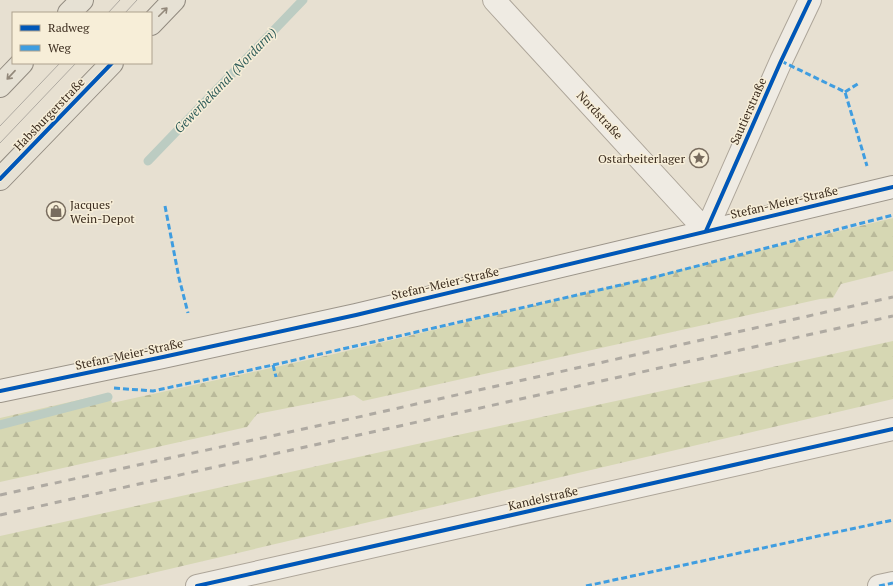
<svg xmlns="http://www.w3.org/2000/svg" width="893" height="586" font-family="'PT Serif',serif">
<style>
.forest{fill:url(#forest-firs)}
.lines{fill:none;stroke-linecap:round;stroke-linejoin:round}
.stream{stroke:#bcccc2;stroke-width:9}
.minor-casing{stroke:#ada599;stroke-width:24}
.secondary-casing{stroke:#9c958a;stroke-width:24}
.primary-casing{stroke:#928b80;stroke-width:24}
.minor{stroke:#efebe3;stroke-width:22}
.secondary{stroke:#efebe3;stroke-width:22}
.primary{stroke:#e6e1d4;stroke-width:22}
.tram{stroke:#afaaa2;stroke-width:1}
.rail{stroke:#afaaa2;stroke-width:3;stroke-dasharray:7 7;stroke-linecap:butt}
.quiet{stroke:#3f9de0;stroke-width:3;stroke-dasharray:6 3;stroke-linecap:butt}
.cycleway-casing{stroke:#f7eed8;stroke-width:6}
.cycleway{stroke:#0057b8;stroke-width:4}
.oneway{stroke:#92887a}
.labels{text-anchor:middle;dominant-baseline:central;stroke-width:3;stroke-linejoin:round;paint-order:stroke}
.street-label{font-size:12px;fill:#3d2e20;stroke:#f7eed8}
.poi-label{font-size:12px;fill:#3d2e20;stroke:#f7eed8;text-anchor:end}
.water-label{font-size:13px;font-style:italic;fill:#2f5d5a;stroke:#f7eed8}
</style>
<defs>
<pattern id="forest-firs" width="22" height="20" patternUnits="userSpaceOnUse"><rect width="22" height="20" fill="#d6d7b3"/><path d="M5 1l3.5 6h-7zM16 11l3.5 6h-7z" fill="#b9b99a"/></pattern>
</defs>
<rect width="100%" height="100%" fill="#e7e0d1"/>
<g class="forest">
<path d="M893,218V271L841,284L833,298L820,299L363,401L354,395L257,414L247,427L0,482V418L109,393L112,403L334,354Z"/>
<path d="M893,341V399L97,586H0V536L458,435Z"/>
</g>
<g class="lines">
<g class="stream">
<path d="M148,161L303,0"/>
<path d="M0,425L108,397"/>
</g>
<g class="minor-casing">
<g id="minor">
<path d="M494,0L706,231L781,61L810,0"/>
<path d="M197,586L893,429"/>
<path d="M879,586L893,583"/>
</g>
</g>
<g class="secondary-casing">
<path id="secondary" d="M0,391L163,357L356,315L893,187"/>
</g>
<g class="primary-casing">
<g id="primary">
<path d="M69,13L82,0"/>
<path d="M151,24L174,0"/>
<path d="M0,86L22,63"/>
<path d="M0,179L112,63"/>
</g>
</g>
<use href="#minor" class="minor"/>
<use href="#secondary" class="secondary"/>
<use href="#primary" class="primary"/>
<g class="tram">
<path d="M108,13L120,0"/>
<path d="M125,13L137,0"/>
<path d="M0,126L60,63"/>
<path d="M0,143L76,63"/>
</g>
<g class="rail">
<path d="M0,495L354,418L893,297"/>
<path d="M0,515L893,316"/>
</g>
<g class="quiet">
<path d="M781,61L845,92L867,166"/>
<path d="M845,92L859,83"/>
<path d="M165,206L179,278L188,313"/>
<path d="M273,365L276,377"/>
<path d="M114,388L153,391L273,365L651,278L893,215"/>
<path d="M586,586L893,520"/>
<path d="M879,586L893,583"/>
</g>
<g class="cycleway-casing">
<g id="cycleway">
<path d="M0,179L112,63"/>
<path d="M706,231L781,61L810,0"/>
<path d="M0,391L163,357L356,315L893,187"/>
<path d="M197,586L893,429"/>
</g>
</g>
<use href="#cycleway" class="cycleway"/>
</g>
<defs><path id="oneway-shaft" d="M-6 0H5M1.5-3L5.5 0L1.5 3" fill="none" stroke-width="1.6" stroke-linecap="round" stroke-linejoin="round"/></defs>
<g class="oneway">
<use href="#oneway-shaft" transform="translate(163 12) rotate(-45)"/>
<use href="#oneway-shaft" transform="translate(11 75) rotate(133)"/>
</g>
<defs>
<g id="sight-ring" transform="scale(1)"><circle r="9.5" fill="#f7eed8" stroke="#786c5e" stroke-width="1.5"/><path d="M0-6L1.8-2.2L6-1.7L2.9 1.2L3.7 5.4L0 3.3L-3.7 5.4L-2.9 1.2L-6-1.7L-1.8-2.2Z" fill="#786c5e"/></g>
<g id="shop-ring" transform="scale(1)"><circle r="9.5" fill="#f7eed8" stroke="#786c5e" stroke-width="1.5"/><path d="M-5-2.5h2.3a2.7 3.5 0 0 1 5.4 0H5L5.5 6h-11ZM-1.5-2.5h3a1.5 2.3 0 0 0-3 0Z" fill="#786c5e"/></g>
</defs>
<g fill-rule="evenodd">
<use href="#sight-ring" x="699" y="158"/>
<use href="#shop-ring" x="56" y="211"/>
</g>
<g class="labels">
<g class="street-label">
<text transform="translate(748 111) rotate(-66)">Sautierstraße</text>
<text transform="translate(49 114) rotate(-46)">Habsburgerstraße</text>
<text transform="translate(600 115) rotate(47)">Nordstraße</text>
<text transform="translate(784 202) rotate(-13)">Stefan-Meier-Straße</text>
<text transform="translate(445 283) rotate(-13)">Stefan-Meier-Straße</text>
<text transform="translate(129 354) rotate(-12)">Stefan-Meier-Straße</text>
<text transform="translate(543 498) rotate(-13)">Kandelstraße</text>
</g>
<g class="poi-label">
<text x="685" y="158">Ostarbeiterlager</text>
<text x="70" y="204" text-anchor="start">Jacques'<tspan x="70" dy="14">Wein-Depot</tspan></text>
</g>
<g class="water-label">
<text transform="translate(225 80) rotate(-46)">Gewerbekanal (Nordarm)</text>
</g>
</g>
<rect x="12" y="12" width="140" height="52" fill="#f7eed8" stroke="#ada18e"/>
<rect x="20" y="25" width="20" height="6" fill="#0057b8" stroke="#ada18e"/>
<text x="48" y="32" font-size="12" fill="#3d2e20">Radweg</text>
<rect x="20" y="45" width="20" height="6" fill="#3f9de0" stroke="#ada18e"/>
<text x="48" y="52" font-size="12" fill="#3d2e20">Weg</text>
</svg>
